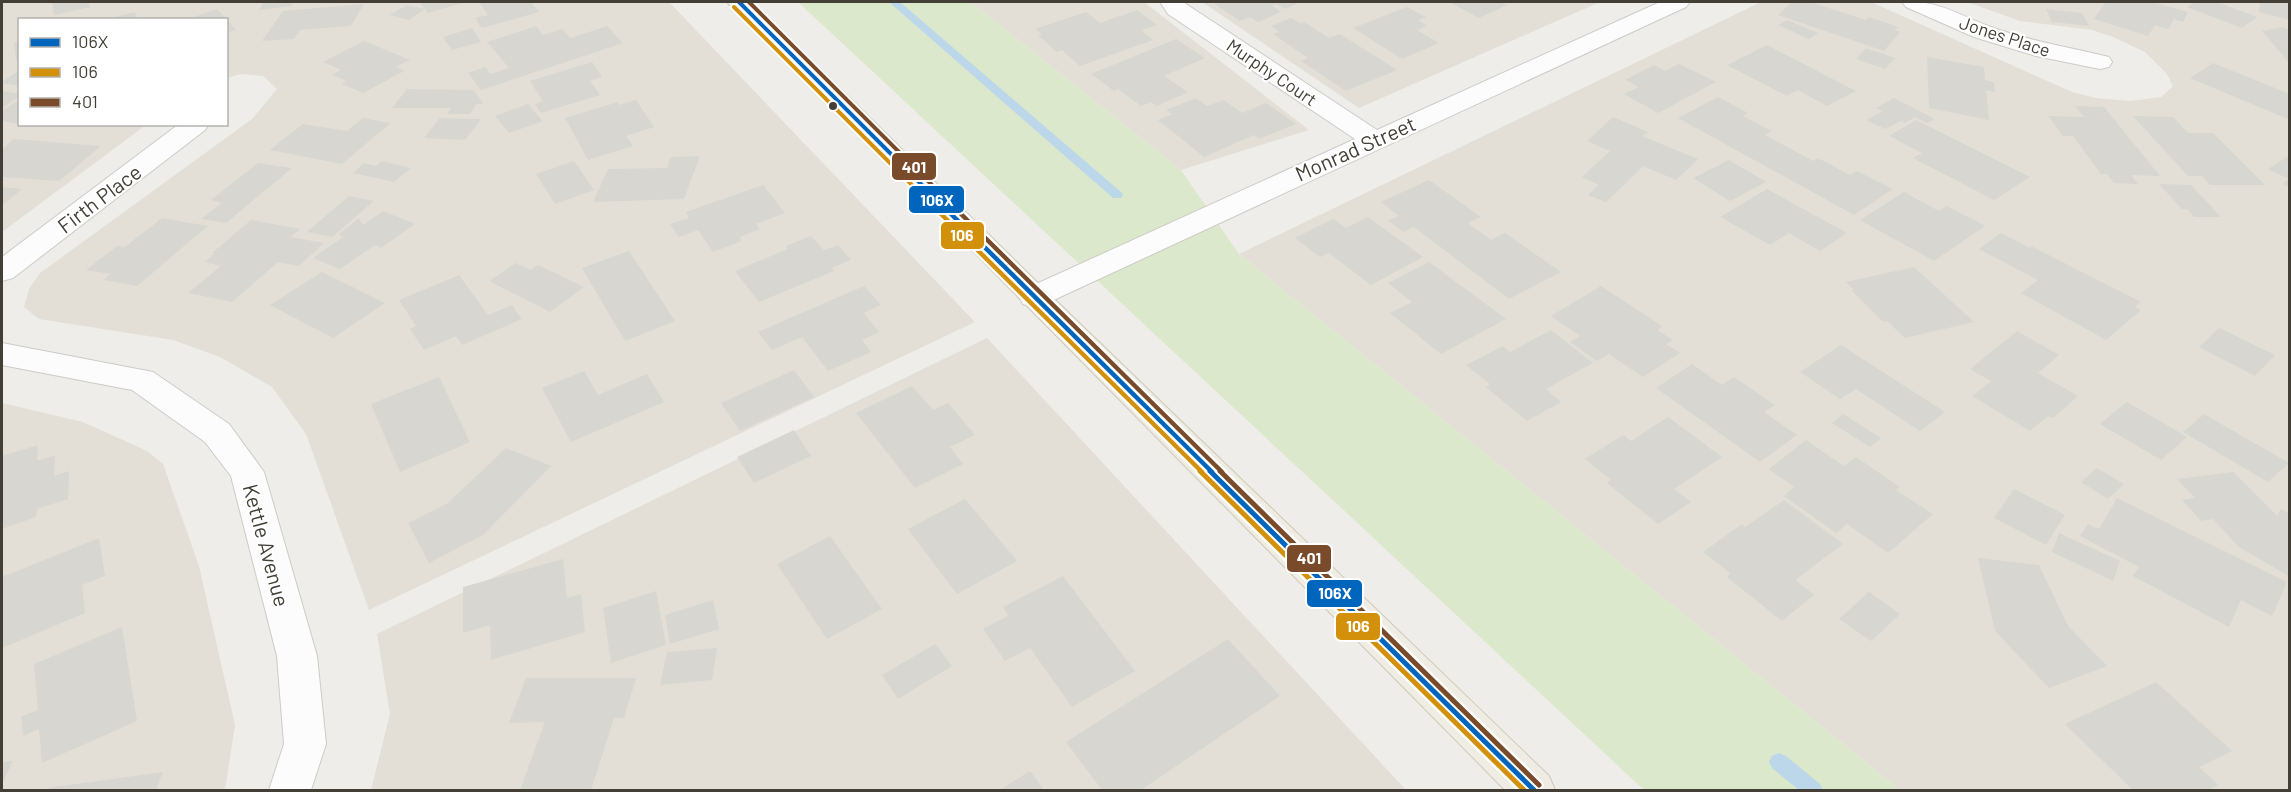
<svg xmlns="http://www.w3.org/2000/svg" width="2291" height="792" font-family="Barlow,sans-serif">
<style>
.residential{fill:#e3dfd6}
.green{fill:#dce8cb}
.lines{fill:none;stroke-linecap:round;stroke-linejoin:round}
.stream{fill:#bcd7ea;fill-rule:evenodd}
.building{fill:#d8d6d1}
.minor-casing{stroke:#cdcbc6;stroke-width:2}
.major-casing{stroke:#d0c9b8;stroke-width:2}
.minor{fill:#fdfcfc;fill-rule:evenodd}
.major{fill:#efece4;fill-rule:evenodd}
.bus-1-far2-casing{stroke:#fff;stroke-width:8}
.bus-1-far1-casing{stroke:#fff;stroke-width:9}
.bus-1-casing{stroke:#fff;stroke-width:10}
.bus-2-far2-casing{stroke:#fff;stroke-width:8}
.bus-2-far1-casing{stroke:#fff;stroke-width:9}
.bus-2-casing{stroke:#fff;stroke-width:10}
.bus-3-far2-casing{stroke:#fff;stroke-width:8}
.bus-3-far1-casing{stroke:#fff;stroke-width:9}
.bus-3-casing{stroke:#fff;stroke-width:10}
.bus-1-far2{stroke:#0065bd;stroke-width:4}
.bus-1-far1{stroke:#0065bd;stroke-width:4.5}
.bus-1{stroke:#0065bd;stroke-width:5}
.bus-2-far2{stroke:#d3910b;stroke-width:4}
.bus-2-far1{stroke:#d3910b;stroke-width:4.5}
.bus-2{stroke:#d3910b;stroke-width:5}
.bus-3-far2{stroke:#7a4b2a;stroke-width:4}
.bus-3-far1{stroke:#7a4b2a;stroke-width:4.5}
.bus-3{stroke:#7a4b2a;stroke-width:5}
.bus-dot{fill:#443f36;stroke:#fff;stroke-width:2}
.labels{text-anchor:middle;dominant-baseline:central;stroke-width:4.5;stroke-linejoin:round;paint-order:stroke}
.far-street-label{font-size:18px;fill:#443f36;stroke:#fff}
.street-label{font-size:21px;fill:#443f36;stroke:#fff}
.line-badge{stroke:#fff;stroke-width:2}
.badge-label{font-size:16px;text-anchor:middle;font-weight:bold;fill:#fff}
</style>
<rect width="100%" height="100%" fill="#efede9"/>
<g class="residential">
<path d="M2,2H669L975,322L369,610L306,434L272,387L220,357L173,340L39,319L24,307L29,289L40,273L252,119L277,89L263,76L241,74L227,78L226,20H20V124L146,125L2,232Z"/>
<path d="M971,2H1144L1309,130L1181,170Z"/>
<path d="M1202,2H1600L1359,108Z"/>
<path d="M1761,2H1871L2072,92L2096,98L2130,101L2161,97L2173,86L2167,74L2145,52L2113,37L2092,30L2020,21L1967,2H2289V790H1900L1239,254Z"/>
<path d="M987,338L1406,790H371L390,714L377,634Z"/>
<path d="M2,403L83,422L147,451L163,464L199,566L235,725L225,790H2Z"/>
</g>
<path class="green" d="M798,2H971L1181,170L1239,254L1900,790H1644Z"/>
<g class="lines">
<g class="stream">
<path d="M889,2H900L1121,192L1123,195L1121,198H1113Z"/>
<path d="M1779,753L1786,756L1820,784L1823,790H1799L1772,768L1769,762L1772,756Z"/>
</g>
</g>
<g class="building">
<path d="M52,2H88L90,7L54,15Z"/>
<path d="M263,2H293L291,6L259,10Z"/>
<path d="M420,2H466L428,13Z"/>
<path d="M479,2H531L539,12L482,28L475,18L488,15Z"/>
<path d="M1216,2H1293L1297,4L1285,9L1276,4L1272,6L1281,12L1258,22L1250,17L1240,21L1214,4L1218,3Z"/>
<path d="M1449,2H1500L1507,5L1479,18Z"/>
<path d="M1792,2H1810L1866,20L1869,17L1898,27L1895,30L1900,32L1884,51L1778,15Z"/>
<path d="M2106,2H2152L2188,12L2183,22L2174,19L2168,29L2155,25L2148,36L2094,19Z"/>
<path d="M2195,2H2217L2257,17L2242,28L2187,7Z"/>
<path d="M2260,2H2290V20L2259,12Z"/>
<path d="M364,4L351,26L300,30L294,39L262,41L283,11Z"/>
<path d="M407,5L425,9L409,20L390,15Z"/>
<path d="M1407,7L1426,17L1418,20L1427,26L1417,30L1439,43L1402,59L1353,28Z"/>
<path d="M217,9L236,30L226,33V20H185Z"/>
<path d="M2046,9L2082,13L2089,26L2052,22Z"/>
<path d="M1137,10L1157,25L1141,30L1153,40L1080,66L1062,50L1057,52L1038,35L1042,34L1035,29L1086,12L1100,23Z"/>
<path d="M135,12L137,20H108V19Z"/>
<path d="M1291,18L1300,23L1304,22L1329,38L1340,34L1397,70L1346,91L1301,61L1308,58L1273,34L1280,32L1271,26Z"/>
<path d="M1787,20L1818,33L1809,39L1778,25Z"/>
<path d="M536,26L543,35L562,29L571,38L607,26L623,43L481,90L468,73L485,67L491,74L509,68L487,42Z"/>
<path d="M2283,27L2290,30V64L2262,31Z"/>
<path d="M472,28L481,42L452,50L443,37Z"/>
<path d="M1176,39L1205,58L1164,76L1188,92L1157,106L1151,102L1141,106L1118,89L1114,91L1091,74Z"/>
<path d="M20,41V60L16,61L14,42Z"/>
<path d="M364,41L410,60L396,67L404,71L363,93L342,84L347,81L332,75L341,70L323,62Z"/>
<path d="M1767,45L1856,91L1827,106L1798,90L1787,96L1727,65Z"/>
<path d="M1866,48L1895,58L1885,69L1856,59Z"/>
<path d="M1927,57L1984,67L1985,80L1994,82L1995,92L1986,90L1989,120L1929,108Z"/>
<path d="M592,62L602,77L590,81L600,95L541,113L535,104L543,101L530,81Z"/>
<path d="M2213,63L2290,94V120L2190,78Z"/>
<path d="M1679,64L1716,82L1658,113L1624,94L1639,87L1625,80L1654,65L1665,71Z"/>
<path d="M20,70V86L2,83V82Z"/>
<path d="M407,89L474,90L483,104H476L470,114H447L451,108H392Z"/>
<path d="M2,91L20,94V96L2,108Z"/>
<path d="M1718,97L1748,113L1743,116L1772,131L1765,135L1813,161L1818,158L1850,175L1857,171L1893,189L1854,215L1678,118Z"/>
<path d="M1196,98L1207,106L1224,100L1242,113L1266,103L1296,124L1259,139L1254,135L1204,157L1158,120L1172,114L1166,110Z"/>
<path d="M1894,98L1935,119L1927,123L1915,117L1905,123L1901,121L1885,129L1866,120L1883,111L1876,108Z"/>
<path d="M20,99V124L2,121V111Z"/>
<path d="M636,100L654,127L626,136L633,146L588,160L565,118L618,102L619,105Z"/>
<path d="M528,104L543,121L509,133L495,116Z"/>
<path d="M2075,106L2104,107L2160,176L2131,175L2138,184L2114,183L2107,174H2101L2073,136H2063L2048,116L2084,117Z"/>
<path d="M2133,116L2173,117L2188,133H2213L2265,185H2210L2202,176H2188Z"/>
<path d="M1613,117L1648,132L1642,136L1698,159L1676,180L1643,166L1606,202L1588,195L1599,185L1582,177L1610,151L1587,141Z"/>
<path d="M363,118L391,123L342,164L270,150L303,124L347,131Z"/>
<path d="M440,118L481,119L465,140L424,138Z"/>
<path d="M1916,120L2030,177L1994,200L1913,158L1922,153L1889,136Z"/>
<path d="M14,139L101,146L59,181L2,177V149Z"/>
<path d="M700,156L684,199L593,202L608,169L667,168L671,157Z"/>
<path d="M2287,157L2290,158V187L2282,184L2289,179L2268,169Z"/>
<path d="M1729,160L1766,182L1730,201L1693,178Z"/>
<path d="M382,161L411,168L394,182L353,173L364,163L376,166Z"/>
<path d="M574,161L594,190L555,204L536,174Z"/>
<path d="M258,163L292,168L226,223L201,219L222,203L211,200Z"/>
<path d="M1429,180L1481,217L1468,223L1491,240L1505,233L1561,272L1509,299L1414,227L1403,232L1388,220L1399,216L1381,202Z"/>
<path d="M2159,184L2191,185L2221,217H2194L2187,209H2182Z"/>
<path d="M763,185L785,213L756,224L760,229L739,237L742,241L713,252L698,230L679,237L670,224L689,218L686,212Z"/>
<path d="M2,187L22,189L2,205Z"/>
<path d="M1767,189L1847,233L1820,251L1789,233L1770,245L1720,217Z"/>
<path d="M1904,192L1939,211L1947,206L1985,226L1934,261L1860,220Z"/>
<path d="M349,196L374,201L332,237L307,232Z"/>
<path d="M383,211L415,224L381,248L375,245L340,269L313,258L343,237L338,235L359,218L363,225Z"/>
<path d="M1368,217L1423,257L1371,285L1329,253L1320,257L1295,238L1333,219L1346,228Z"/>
<path d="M162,218L208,226L137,286L104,280L110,274L86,270L117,246L125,247Z"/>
<path d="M251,220L300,229L290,237L324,243L299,266L278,262L232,302L188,293L221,266L205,262L215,253H212Z"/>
<path d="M2001,233L2030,248L2031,246L2141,302L2135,307L2141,310L2106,340L2021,293L2038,280L1979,249Z"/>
<path d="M811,236L824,250L838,245L851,260L832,268L834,271L759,302L735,271L788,249L786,246Z"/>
<path d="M629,251L675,321L625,341L582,268Z"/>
<path d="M1429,262L1506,319L1441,354L1390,313L1412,302L1388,283Z"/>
<path d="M516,263L530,270L538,265L584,287L550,312L489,281Z"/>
<path d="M1914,267L1974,322L1905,338L1887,321L1883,322L1851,290H1854L1846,282Z"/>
<path d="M322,272L385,303L333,338L270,305Z"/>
<path d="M459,275L488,315L512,305L522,319L462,345L456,336L424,350L410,329L416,326L399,300Z"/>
<path d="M864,286L881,305L864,313L879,332L862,340L871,352L828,371L802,337L772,350L758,332Z"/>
<path d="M1601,286L1662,326L1657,330L1673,340L1666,344L1680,353L1643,377L1609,354L1597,361L1570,342L1580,336L1551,316Z"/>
<path d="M2219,328L2275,355L2255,376L2199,347Z"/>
<path d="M1551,330L1593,363L1546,389L1561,402L1527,421L1486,387L1490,384L1466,365L1503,346L1510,352Z"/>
<path d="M2017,331L2059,355L2038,373L2078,396L2053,418L2048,416L2030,431L1972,396L1991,381L1970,369Z"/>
<path d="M1841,345L1945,412L1920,431L1856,389L1840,399L1800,372Z"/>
<path d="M1692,364L1722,385L1734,377L1775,405L1764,412L1797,435L1760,462L1656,388Z"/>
<path d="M794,370L814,397L740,431L721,403Z"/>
<path d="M584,371L598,395L647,374L664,402L571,442L542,388Z"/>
<path d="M439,377L470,442L400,472L371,404Z"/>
<path d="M912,386L933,410L948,403L975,435L950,447L963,464L915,488L856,413Z"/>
<path d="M2127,402L2187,437L2161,460L2100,424Z"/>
<path d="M1843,414L1881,438L1870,447L1832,423Z"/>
<path d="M2204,414L2289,463L2268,482L2183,432Z"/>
<path d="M1668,417L1722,457L1674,489L1691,502L1658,524L1607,483L1611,480L1585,459L1623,435L1631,441Z"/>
<path d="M794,430L811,456L754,483L737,457Z"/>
<path d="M1806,440L1844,466L1856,457L1900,487L1896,490L1933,514L1888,553L1847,524L1836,533L1784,496L1794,487L1769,469Z"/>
<path d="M38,445L37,461L55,455L54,476L69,471L68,499L37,509L36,517L2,529V456Z"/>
<path d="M506,448L551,466L483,535L429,563L408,523L448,503Z"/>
<path d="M2097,468L2124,484L2108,499L2081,482Z"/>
<path d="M2233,472L2277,516L2281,509L2290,514V577L2239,547L2213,519L2201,521L2182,500L2195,498L2177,479Z"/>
<path d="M2014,489L2065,515L2046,545L1994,518Z"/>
<path d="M2117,498L2287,582L2272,616L2241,600L2229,627L2133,576L2139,567L2080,536L2088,524L2099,529Z"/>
<path d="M965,499L1017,561L957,594L908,529Z"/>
<path d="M1784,500L1843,544L1795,580L1814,595L1782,621L1727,577L1730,573L1703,552L1742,524L1745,527Z"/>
<path d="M2059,533L2120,561L2113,581L2052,552Z"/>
<path d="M830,536L882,609L827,639L777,564Z"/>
<path d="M99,538L105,576L82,585L85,613L2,648V577Z"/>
<path d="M1978,558L2039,565L2068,626L2107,666L2049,688L1995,631Z"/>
<path d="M563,559L567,598L581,594L585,632L491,660L490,625L463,633V587Z"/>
<path d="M1063,576L1135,671L1072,707L1030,648L1005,661L983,629L1008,616L1003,607Z"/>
<path d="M656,591L666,645L611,663L603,608Z"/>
<path d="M1869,592L1900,614L1871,641L1839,619Z"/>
<path d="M713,600L719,629L670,644L665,615Z"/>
<path d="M122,627L137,721L42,763L39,729L23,736L21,717L38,710L34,664Z"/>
<path d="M1228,639L1280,696L1141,790H1102L1066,742Z"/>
<path d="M935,644L952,666L898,699L882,675Z"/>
<path d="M717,648L712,680L660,685L667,652Z"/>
<path d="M526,678H636L624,718H614L591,790H520L545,722L509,723Z"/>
<path d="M2156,682L2232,751L2199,767L2218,785L2207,790H2133L2065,724Z"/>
<path d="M13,761L2,784V762Z"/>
<path d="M1030,771L1044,790H1000Z"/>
<path d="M163,772L156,790H46L47,788Z"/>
</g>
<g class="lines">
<g class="minor-casing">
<g id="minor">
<path d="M1160,2H1183L1377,130L1660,2H1690L1686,7L1045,304L1034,307L1023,304L1019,297L1023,290L1355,139L1168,14Z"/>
<path d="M1902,2C1939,0 1958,15 1991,27C2029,41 2069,47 2109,57L2112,62L2109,67L2100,69L2036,56L1974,37L1906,7Z"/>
<path d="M179,124H209L205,130L13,278L2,281V257Z"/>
<path d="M2,343L153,372L229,424L264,472L317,656L326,744L311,790H269L284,744L277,656L231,476L205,442L132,390L2,365Z"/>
</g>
</g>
<g class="major-casing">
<path id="major" d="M727,2H752L1045,290L1549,776L1555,790H1505Z"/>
</g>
<use href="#minor" class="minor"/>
<use href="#major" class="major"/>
<g class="bus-1-far2-casing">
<path id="bus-1-far2" d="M739,2L949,212"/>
</g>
<g class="bus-1-far1-casing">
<path id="bus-1-far1" d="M947,210L1212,472"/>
</g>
<g class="bus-1-casing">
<path id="bus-1" d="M1210,471L1534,790"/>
</g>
<g class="bus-2-far2-casing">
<path id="bus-2-far2" d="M734,7L939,212"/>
</g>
<g class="bus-2-far1-casing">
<path id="bus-2-far1" d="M937,210L1202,472"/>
</g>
<g class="bus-2-casing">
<path id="bus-2" d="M1200,471L1524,790"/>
</g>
<g class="bus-3-far2-casing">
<path id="bus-3-far2" d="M749,2L959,212"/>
</g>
<g class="bus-3-far1-casing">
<path id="bus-3-far1" d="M957,210L1222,472"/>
</g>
<g class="bus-3-casing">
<path id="bus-3" d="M1220,471L1539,785"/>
</g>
<use href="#bus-1-far2" class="bus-1-far2"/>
<use href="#bus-1-far1" class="bus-1-far1"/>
<use href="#bus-1" class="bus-1"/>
<use href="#bus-2-far2" class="bus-2-far2"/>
<use href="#bus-2-far1" class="bus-2-far1"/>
<use href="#bus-2" class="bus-2"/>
<use href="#bus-3-far2" class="bus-3-far2"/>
<use href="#bus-3-far1" class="bus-3-far1"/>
<use href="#bus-3" class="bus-3"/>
</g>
<circle class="bus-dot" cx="833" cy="106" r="5"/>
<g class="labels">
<g class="far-street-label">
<text transform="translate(2005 36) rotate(18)">Jones Place</text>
<text transform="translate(1272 72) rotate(34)">Murphy Court</text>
</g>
<g class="street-label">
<text transform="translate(1355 148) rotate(-24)">Monrad Street</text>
<text transform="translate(99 198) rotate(-37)">Firth Place</text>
<text transform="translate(267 545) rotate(75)">Kettle Avenue</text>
</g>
</g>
<g class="line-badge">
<rect x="891" y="152" width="46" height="29" rx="6" fill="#7a4b2a"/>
<rect x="908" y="185" width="57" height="29" rx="6" fill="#0065bd"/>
<rect x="940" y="221" width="45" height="29" rx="6" fill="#d3910b"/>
<rect x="1286" y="544" width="46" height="29" rx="6" fill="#7a4b2a"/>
<rect x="1306" y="579" width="57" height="29" rx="6" fill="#0065bd"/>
<rect x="1335" y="612" width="46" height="29" rx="6" fill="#d3910b"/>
</g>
<g class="badge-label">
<text x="914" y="173">401</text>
<text x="937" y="206">106X</text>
<text x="962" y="241">106</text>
<text x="1309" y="564">401</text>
<text x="1335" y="599">106X</text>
<text x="1358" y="632">106</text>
</g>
<rect width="2291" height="792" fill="none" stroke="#443f36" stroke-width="6"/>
<rect x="18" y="18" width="210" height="108" fill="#ffffff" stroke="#b4b2af" stroke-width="1.5"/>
<rect x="30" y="38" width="30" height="9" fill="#0065bd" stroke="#b4b2af" stroke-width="1.5"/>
<text x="72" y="48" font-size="18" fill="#443f36">106X</text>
<rect x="30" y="68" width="30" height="9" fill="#d3910b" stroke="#b4b2af" stroke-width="1.5"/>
<text x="72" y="78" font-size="18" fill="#443f36">106</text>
<rect x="30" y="98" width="30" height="9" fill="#7a4b2a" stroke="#b4b2af" stroke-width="1.5"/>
<text x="72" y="108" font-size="18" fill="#443f36">401</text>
</svg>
